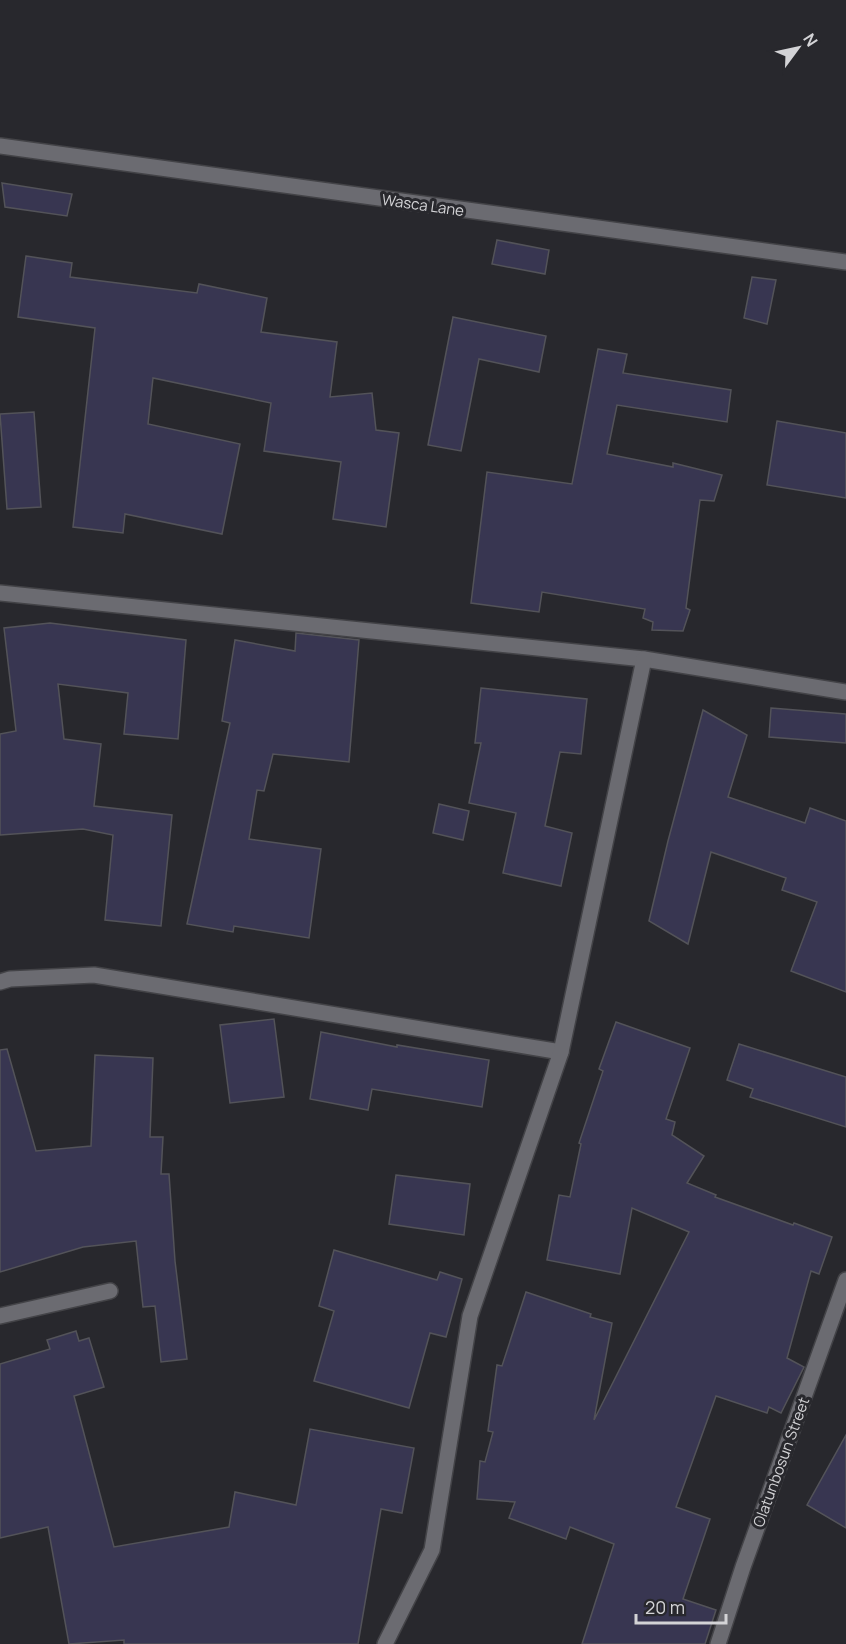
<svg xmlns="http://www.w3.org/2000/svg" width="846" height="1644" font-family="Manrope,sans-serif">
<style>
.building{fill:#383651;stroke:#535359;stroke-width:1.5}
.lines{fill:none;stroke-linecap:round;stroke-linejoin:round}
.minor-casing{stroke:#434347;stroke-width:18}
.minor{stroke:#6b6b71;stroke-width:15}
.labels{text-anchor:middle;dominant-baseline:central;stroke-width:6;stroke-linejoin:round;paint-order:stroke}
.street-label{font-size:15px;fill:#d3d3d6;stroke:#28282d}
</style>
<rect width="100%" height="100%" fill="#28282d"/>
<g class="building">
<path d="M2,183L72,194L67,216L5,207Z"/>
<path d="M497,240L549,250L545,274L492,264Z"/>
<path d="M26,256L72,263L70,277L197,293L199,284L267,298L261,332L337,342L330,397L372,393L376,430L399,433L386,527L333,519L341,462L264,451L271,403L153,378L148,424L240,444L222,534L125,514L123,533L73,527L95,328L18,317Z"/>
<path d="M752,277L776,280L767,324L744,318Z"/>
<path d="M453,317L546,336L539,372L479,359L461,451L428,445Z"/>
<path d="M598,349L627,354L623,373L731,390L727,422L617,405L607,454L673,467V463L722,475L714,501L700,500L686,608L690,610L683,631L652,630L653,622L643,618L645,609L542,592L539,612L471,603L487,472L572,484Z"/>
<path d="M34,412L41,507L7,509L0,414Z"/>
<path d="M777,421L846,433V498L767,485Z"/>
<path d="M50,623L186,640L178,739L124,734L128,693L58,684L64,739L101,744L94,806L172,815L161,926L105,920L113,835L83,829L0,835V734L16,731L4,628Z"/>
<path d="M296,633L359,640L349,762L273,754L264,791L257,790L249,839L321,849L309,938L234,926L233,932L187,924L230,723L222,721L235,640L295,651Z"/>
<path d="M481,688L587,699L581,754L560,752L545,826L572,833L561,886L503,873L516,813L469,803L481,743H475Z"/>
<path d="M771,708L846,714V743L769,737Z"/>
<path d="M703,710L747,735L728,797L805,823L810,808L846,821V992L791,971L817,902L782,890L786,878L711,852L688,944L649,921L668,841Z"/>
<path d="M439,804L469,811L463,840L433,833Z"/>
<path d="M274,1019L284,1097L230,1103L220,1025Z"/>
<path d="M616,1022L690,1048L666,1119L675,1122L672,1135L704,1156L687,1183L716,1195L715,1197L793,1225L794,1223L832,1237L819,1274L811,1271L787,1358L804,1367L781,1413L769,1407L767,1413L716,1396L676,1507L710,1519L683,1599L716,1610L705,1644H582L614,1544L570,1527L566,1539L509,1518L515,1502L477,1499L480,1461L485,1462L493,1432L488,1431L497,1365L502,1366L526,1292L591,1314L590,1317L612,1323L594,1420L689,1232L632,1208L620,1274L547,1260L559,1195L570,1197L581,1144L579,1143L603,1071L599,1069Z"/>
<path d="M321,1032L397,1047V1045L489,1060L482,1107L372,1089L368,1110L310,1099Z"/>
<path d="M739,1044L846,1077V1127L750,1097L753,1089L727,1080Z"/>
<path d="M7,1049L36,1151L91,1146L95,1055L153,1058L150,1137H163L161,1174H169L175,1261L187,1359L161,1362L155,1306L143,1307L136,1241L83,1247L0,1272V1050Z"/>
<path d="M396,1175L470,1184L464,1235L389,1224Z"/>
<path d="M334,1250L437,1280L440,1272L462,1279L446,1337L430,1333L409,1408L314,1381L334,1311L319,1306Z"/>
<path d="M76,1331L79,1341L89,1338L104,1387L74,1396L114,1547L229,1527L235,1492L296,1505L310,1429L414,1448L402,1513L381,1509L358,1644H124V1640L69,1644L48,1527L0,1538V1364L50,1349L47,1340Z"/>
<path d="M846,1435V1528L807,1505Z"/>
</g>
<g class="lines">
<g class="minor-casing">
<g id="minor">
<path d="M0,146L846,262"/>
<path d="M0,593L644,659L846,692"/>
<path d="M0,982L10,979L94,975L561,1052"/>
<path d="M0,1316L110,1291"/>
<path d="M385,1644L432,1550L470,1316L561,1052L644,659"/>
<path d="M718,1644L743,1567L846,1280"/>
</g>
</g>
<use href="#minor" class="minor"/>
</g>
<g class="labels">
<g class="street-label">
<text transform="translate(423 205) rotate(8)">Wasca Lane</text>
<text transform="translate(781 1462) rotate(-70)">Olatunbosun Street</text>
</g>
</g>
<g transform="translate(798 48) rotate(57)" stroke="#28282d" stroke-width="4.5" paint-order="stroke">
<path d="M0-4.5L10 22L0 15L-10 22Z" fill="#d3d3d6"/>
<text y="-9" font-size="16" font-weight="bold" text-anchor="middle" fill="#d3d3d6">N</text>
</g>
<path d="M636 1614v9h90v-9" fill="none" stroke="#d3d3d6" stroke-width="3"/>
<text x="645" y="1614" font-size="18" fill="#d3d3d6" stroke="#28282d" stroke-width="4.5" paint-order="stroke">20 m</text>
</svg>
